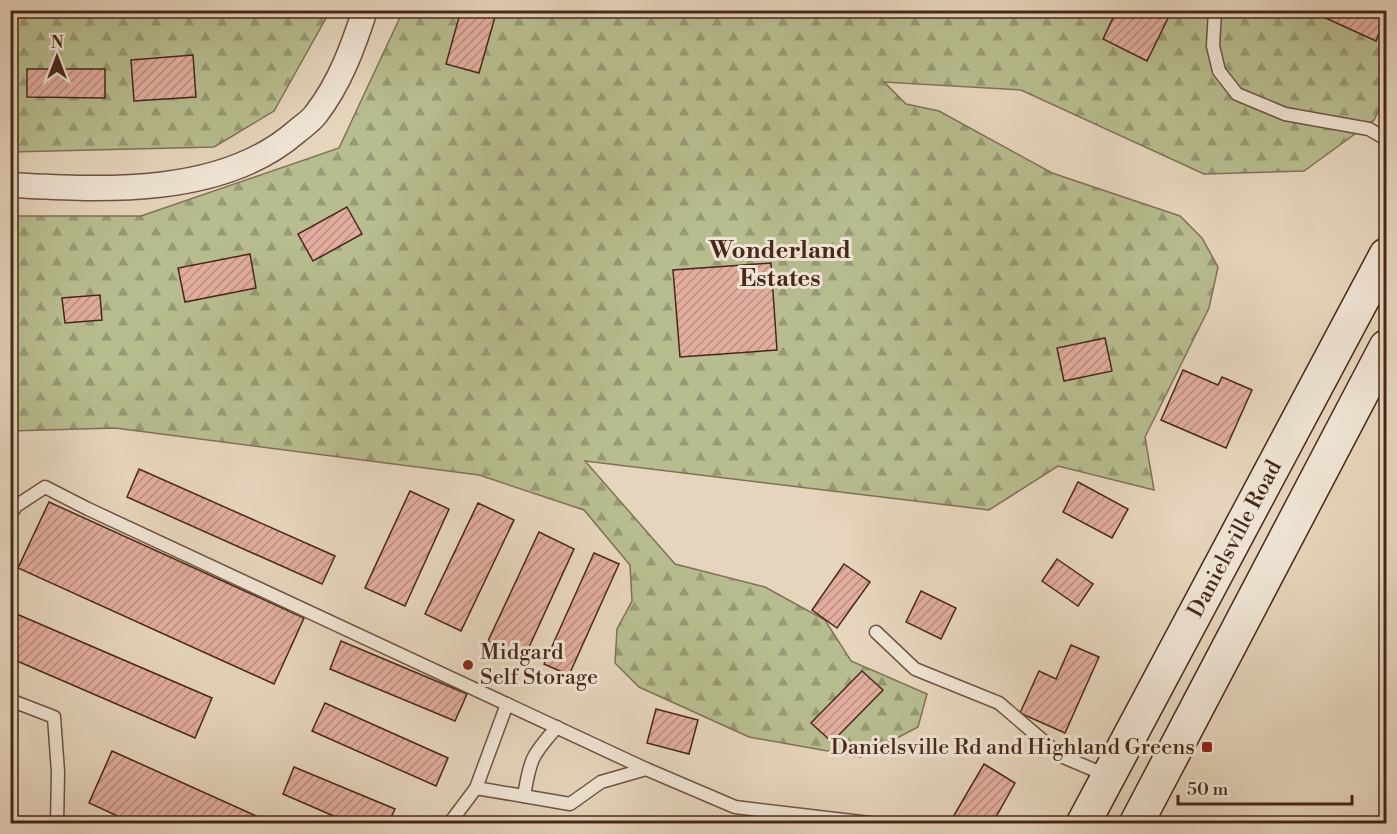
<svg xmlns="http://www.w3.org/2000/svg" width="1397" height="834" font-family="'Libre Bodoni',serif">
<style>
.forest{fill:url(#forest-firs);stroke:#807254;stroke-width:1.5}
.building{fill:url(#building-hatch);stroke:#48281a;stroke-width:1.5}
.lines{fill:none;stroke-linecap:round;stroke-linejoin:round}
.lane-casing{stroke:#705343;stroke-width:15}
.street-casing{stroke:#705343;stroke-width:27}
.secondary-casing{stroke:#48281a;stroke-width:36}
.lane{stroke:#efe4d4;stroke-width:12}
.street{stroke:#efe4d4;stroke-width:24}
.secondary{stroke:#efe4d4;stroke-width:33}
.poi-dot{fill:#8f2418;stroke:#efe4d4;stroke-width:2}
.labels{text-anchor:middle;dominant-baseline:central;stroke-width:6;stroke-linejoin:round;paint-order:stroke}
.street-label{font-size:22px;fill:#48281a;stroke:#efe4d4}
.poi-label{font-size:22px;fill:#48281a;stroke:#efe4d4;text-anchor:start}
.neighbourhood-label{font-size:24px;font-weight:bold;fill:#48281a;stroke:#efe4d4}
</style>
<defs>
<pattern id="forest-firs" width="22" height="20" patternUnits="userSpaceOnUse" patternTransform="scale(1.5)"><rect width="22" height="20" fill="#b7bd8f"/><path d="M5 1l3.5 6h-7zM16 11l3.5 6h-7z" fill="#979a74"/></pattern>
<pattern id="building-hatch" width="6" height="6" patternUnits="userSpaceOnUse" patternTransform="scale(1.5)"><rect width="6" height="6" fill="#e2ad9e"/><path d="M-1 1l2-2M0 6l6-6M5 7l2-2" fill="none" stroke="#b98d80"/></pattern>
</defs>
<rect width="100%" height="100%" fill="#e6d5bd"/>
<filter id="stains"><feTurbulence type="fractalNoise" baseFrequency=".00333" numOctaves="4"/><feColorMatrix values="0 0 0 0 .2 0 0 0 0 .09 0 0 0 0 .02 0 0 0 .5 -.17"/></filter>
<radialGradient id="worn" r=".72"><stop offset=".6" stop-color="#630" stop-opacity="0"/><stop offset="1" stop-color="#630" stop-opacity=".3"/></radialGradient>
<g class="forest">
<path d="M264,10L286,18L299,11H330L274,111L214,147L11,152L10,11Z"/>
<path d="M403,11H1386V95L1374,120L1304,171L1204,174L1021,90L884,82L906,104L939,111L1052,173L1180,216L1202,238L1218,267L1209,308L1145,437L1154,490L1058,466L989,510L585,461L675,564L765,587L825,620L851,661L927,694L918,727L861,757L749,737L639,687L615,663L617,629L632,601L630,565L584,510L479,475L115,428L11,431L10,216H141L339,148Z"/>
</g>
<g class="building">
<path d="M461,10H497L479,73L446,64Z"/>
<path d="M1117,10H1172L1147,61L1103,39Z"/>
<path d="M1308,10H1386V16L1376,41Z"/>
<path d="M193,55L196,97L134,101L131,60Z"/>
<path d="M27,69H105V98L27,97Z"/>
<path d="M347,207L362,234L313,261L298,234Z"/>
<path d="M250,254L256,288L185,302L178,268Z"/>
<path d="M771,263L777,350L680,357L673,270Z"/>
<path d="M100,295L102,320L65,323L62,298Z"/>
<path d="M1105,338L1112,371L1064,381L1057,348Z"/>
<path d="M1183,370L1218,385L1222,377L1252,390L1226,448L1161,420Z"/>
<path d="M139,469L335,556L322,584L127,497Z"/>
<path d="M1078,482L1128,509L1112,538L1063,512Z"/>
<path d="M410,491L449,509L405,606L365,588Z"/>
<path d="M49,502L304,618L274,684L18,568Z"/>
<path d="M478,503L514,520L461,631L425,614Z"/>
<path d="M539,532L574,549L524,658L488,641Z"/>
<path d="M594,553L619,564L569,675L544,664Z"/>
<path d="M1057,559L1093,584L1078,606L1042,581Z"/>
<path d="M844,564L870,582L837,628L812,610Z"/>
<path d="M921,591L956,608L941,639L906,622Z"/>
<path d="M12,612L212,698L195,738L10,658V616Z"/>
<path d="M341,641L467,694L455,721L330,669Z"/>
<path d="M1071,645L1099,657L1065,733L1020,713L1039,671L1056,679Z"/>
<path d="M862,671L883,690L832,742L811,723Z"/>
<path d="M325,703L448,758L436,786L312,731Z"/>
<path d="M656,709L698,720L689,754L647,743Z"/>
<path d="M112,751L274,824H135L89,803Z"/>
<path d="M984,764L1015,783L992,824H965L953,817Z"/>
<path d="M294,767L395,809L388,824H352L283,794Z"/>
</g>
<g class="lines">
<g class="lane-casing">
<g id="lane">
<path d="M1215,10L1213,46L1219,71L1237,94L1285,114L1369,129L1386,139"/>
<path d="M10,516L16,506L45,487L88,509L646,769L735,807L878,824"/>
<path d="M876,632L915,669L999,703L1061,756L1106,775"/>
<path d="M10,700L54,717L58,772L57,824"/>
<path d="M476,788L570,804L601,782L646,769"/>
<path d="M524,796C530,759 532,755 557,727"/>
<path d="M449,824L476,788L507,704"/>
</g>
</g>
<g class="street-casing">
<path id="street" d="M10,185C103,190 221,197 296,132C303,126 311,121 316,114C340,83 353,47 365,10"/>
</g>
<g class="secondary-casing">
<g id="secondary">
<path d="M1083,824L1386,255"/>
<path d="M1136,824L1386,347"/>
</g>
</g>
<use href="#lane" class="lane"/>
<use href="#street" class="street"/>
<use href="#secondary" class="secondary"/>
</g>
<g class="poi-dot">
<circle cx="468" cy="665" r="6"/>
<rect x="1201" y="741" width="12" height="12" rx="3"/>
</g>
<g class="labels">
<g class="street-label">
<text transform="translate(1235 539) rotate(-62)">Danielsville Road</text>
</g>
<g class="poi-label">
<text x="480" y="652">Midgard<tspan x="480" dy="25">Self Storage</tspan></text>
<text x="1195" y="747" text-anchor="end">Danielsville Rd and Highland Greens</text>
</g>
<g class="neighbourhood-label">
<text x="780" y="251">Wonderland<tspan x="780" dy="28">Estates</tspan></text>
</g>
</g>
<rect width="1397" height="834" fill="none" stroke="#e6d5bd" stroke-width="36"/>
<rect x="12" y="12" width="1373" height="810" fill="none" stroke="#48281a" stroke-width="3"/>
<rect x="18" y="18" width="1361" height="798" fill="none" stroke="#48281a" stroke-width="1.5"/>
<g transform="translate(57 57)" stroke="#efe4d4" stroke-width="4.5" paint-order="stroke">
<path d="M0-4.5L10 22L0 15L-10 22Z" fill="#48281a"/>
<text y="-9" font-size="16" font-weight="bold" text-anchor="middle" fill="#48281a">N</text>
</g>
<path d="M1178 795v9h174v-9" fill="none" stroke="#48281a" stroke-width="3"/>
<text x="1187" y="795" font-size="18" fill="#48281a" stroke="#efe4d4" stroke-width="4.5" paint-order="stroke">50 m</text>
<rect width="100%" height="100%" filter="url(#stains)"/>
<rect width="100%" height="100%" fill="url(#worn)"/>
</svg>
